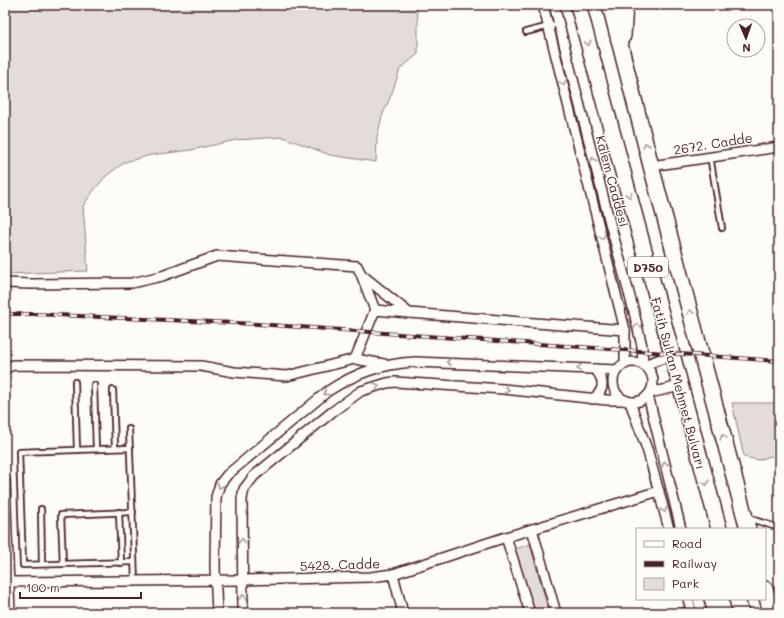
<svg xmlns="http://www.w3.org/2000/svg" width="784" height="618" font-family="Mali,sans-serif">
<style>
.green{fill:#e3dcda;stroke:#967e82}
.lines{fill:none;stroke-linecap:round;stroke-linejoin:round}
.service-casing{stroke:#4a1f2b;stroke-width:8}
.minor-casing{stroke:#4a1f2b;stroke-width:12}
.trunk-casing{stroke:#4a1f2b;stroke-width:18}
.service{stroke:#fdfcf7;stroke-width:4.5}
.minor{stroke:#fdfcf7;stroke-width:9}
.trunk{stroke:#fdfcf7;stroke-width:15}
.rail-casing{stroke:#4a1f2b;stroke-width:4}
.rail{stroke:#fdfcf7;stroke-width:2.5;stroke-dasharray:8;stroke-linecap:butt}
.oneway{stroke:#ac999b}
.labels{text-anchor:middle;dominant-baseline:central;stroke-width:3;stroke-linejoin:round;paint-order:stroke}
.shield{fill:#fdfcf7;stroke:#806168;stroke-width:1}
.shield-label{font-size:12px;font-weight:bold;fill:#4a1f2b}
.street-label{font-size:13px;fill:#4a1f2b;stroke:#fdfcf7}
</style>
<rect width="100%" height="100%" fill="#fdfcf7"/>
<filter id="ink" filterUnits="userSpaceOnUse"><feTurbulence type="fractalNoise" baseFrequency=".025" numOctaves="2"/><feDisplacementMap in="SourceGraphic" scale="8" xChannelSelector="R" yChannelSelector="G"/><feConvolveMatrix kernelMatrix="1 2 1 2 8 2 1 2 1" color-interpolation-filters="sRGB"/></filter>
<g filter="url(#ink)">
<g class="green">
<path d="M5,5H416L418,20V54L400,69L392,93L382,116L377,138L376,162L330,155L283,137L236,140L191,150L151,155L125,162L106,176L94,190L83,206L88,271L5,274Z"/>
<path d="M732,403H779V457L771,456L758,460L744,457Z"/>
<path d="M530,544L549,613H533L515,549Z"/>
</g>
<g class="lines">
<g class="service-casing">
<g id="service">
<path d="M526,32L558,24"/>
<path d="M710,156L722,228"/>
<path d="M75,382L77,450"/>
<path d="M94,385L96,449"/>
<path d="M113,390L115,448"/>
<path d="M129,429L135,581"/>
<path d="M130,448L19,452L23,565L134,562"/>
<path d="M41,509L42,564"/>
<path d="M119,512L121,563"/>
<path d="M748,518L779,528"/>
<path d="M63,564L61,515L133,512"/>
<path d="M772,601L779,588"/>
<path d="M676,613L691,609"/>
</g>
</g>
<g class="minor-casing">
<g id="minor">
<path d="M543,5L625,330V364"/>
<path d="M554,5L610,223L633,308L642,346L643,365"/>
<path d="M651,166L779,147"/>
<path d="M362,275L409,313L625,330"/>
<path d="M5,283L30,284L132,283L162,276L217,256L357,266L361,274L375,310"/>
<path d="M355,359L375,310L409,313"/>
<circle cx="633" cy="382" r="20"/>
<path d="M644,365L672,355"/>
<path d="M5,369L13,365L201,366L234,372L287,376L355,359L384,364"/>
<path d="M650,393L680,386"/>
<path d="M648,395L681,529"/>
<path d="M592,399C606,391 604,379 595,369"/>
<path d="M630,402L648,452L669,529"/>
<path d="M5,480L10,613"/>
<path d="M532,529L556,613"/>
<path d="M506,537L530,613"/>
<path d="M393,574L403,613"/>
<path d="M5,580L9,582L243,580L371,577L393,574L506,537L659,491"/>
<path d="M688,599L692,613"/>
<path d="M698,599L702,613"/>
<path d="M217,613L215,567L216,497L220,484L227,475L328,391C356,373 381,364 415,362L617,370"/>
<path d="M243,613L242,499L244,489L254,476L332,412L361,391L387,383L395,382L503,389L607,400H625"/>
</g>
</g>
<g class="trunk-casing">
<g id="trunk">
<path d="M578,5L719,529"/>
<path d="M610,5L651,166L748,529"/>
<path d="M623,36L625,5"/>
<path d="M765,589L771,613"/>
<path d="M737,599L741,613"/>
</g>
</g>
<use href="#service" class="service"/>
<use href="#minor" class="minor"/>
<use href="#trunk" class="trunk"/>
<g class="rail-casing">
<path id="rail" d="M5,314H34L257,324L779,361"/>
</g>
<use href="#rail" class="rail"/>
</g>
<defs><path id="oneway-chevron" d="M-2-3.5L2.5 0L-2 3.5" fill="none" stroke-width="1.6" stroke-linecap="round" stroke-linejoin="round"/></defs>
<g class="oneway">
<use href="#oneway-chevron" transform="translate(588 43) rotate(75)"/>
<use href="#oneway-chevron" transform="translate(563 83) rotate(76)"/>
<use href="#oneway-chevron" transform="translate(646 145) rotate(-104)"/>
<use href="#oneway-chevron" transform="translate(593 160) rotate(-105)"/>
<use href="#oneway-chevron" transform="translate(629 195) rotate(75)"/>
<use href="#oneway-chevron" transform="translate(602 237) rotate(76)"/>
<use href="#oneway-chevron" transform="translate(690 312) rotate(-105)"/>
<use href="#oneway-chevron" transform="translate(637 326) rotate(-103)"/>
<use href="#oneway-chevron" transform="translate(449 362) rotate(-179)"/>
<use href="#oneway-chevron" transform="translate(579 368) rotate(-177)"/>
<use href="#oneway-chevron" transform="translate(377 386) rotate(-16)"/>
<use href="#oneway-chevron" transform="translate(507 390) rotate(6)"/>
<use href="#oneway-chevron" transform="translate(326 393) rotate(142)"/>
<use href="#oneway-chevron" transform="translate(723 437) rotate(-105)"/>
<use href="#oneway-chevron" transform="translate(665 464) rotate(-104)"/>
<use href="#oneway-chevron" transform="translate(706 483) rotate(75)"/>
<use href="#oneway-chevron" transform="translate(220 486) rotate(115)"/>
<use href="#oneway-chevron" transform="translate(664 510) rotate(75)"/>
<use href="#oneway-chevron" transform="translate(242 541) rotate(-92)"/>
<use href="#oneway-chevron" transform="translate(243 597) rotate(-90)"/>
</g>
</g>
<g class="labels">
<rect class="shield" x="628" y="257" width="40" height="20" rx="3"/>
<g class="shield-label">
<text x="648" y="267">D750</text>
</g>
<g class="street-label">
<text transform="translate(713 143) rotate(-9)">2672. Cadde</text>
<text transform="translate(613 181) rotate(75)">Kalem Caddesi</text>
<text transform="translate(679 383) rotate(75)">Fatih Sultan Mehmet Bulvarı</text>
<text transform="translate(340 564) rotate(-2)">5428. Cadde</text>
</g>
</g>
<rect width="784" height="618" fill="none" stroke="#fdfcf7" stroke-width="20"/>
<rect x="10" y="10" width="764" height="598" fill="none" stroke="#4a1f2b" stroke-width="1.5" filter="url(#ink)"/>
<rect x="636" y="528" width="130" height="72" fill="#fdfcf7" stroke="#b5a4a5"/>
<rect x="644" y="541" width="20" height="6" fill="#fdfcf7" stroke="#b5a4a5"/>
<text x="672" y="548" font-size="12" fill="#4a1f2b">Road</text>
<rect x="644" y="561" width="20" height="6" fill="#4a1f2b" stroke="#b5a4a5"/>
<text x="672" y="568" font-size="12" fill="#4a1f2b">Railway</text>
<rect x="644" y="578" width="20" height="12" fill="#e3dcda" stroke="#b5a4a5"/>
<text x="672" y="588" font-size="12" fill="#4a1f2b">Park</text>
<g transform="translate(746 38) rotate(178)"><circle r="19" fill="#fdfcf7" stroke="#b5a4a5"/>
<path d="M0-3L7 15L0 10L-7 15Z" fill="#4a1f2b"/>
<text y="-6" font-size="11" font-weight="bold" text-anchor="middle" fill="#4a1f2b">N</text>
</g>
<path d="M20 592v6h121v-6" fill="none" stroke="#4a1f2b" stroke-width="2"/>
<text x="26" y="592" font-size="12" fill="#4a1f2b" stroke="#fdfcf7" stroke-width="3" paint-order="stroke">100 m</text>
</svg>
